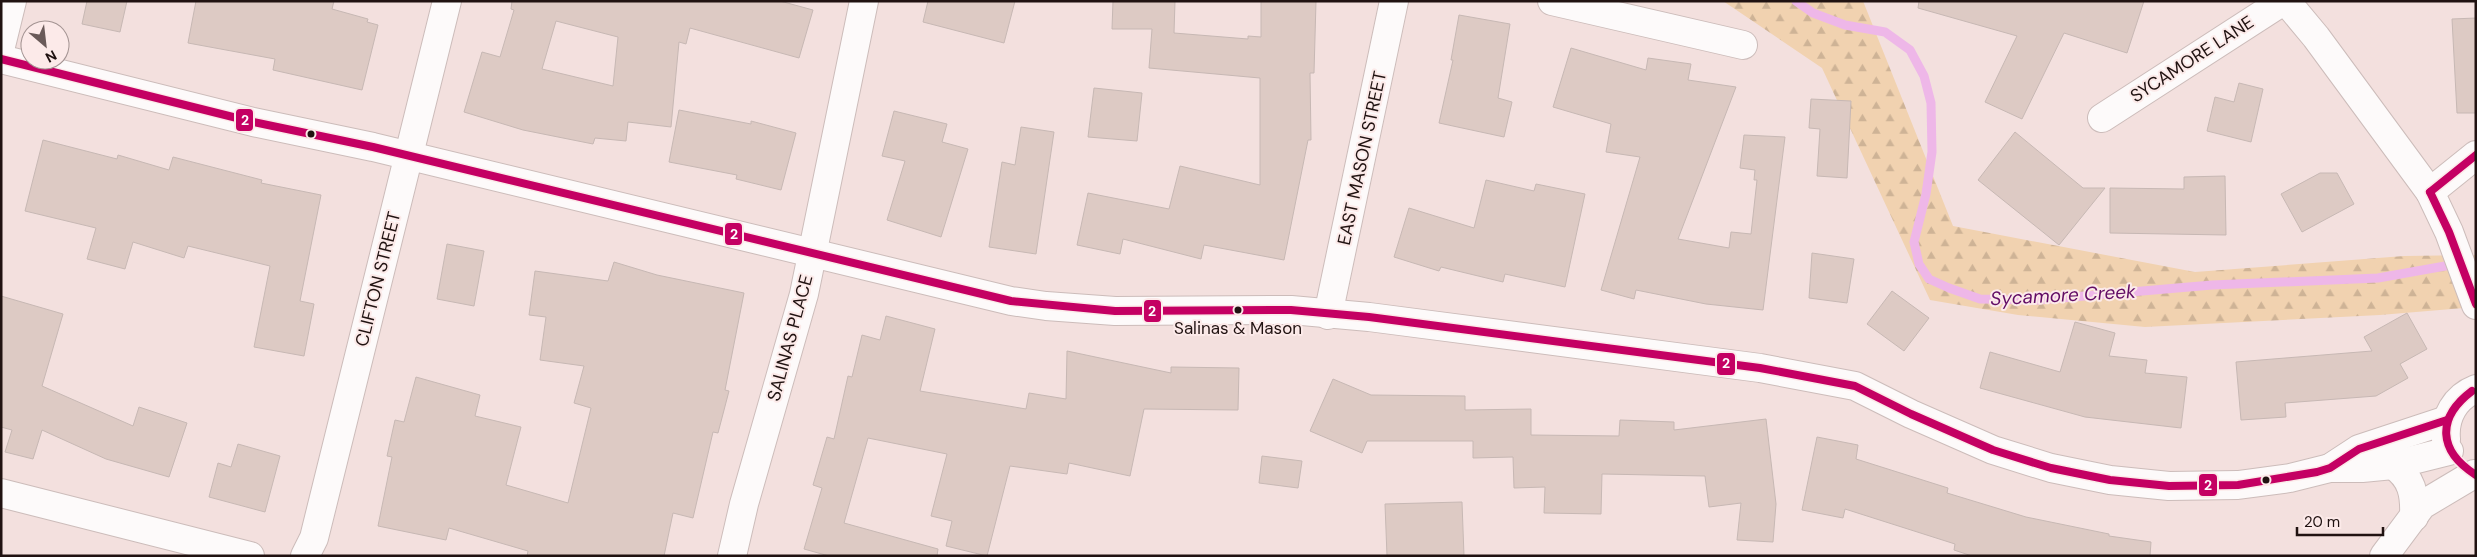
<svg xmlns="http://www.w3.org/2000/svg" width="2477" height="557" font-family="'DM Sans',sans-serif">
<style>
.forest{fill:url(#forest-firs)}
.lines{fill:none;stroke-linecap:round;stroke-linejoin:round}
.stream{stroke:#eeb7e8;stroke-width:9}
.building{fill:#ddcac4;stroke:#c7b8b4;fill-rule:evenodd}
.street-casing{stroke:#ccbcba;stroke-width:30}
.secondary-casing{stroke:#ccbcba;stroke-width:30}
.street{stroke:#fdfafa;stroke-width:28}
.secondary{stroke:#fdfafa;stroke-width:28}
.bus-1-casing{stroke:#fceae9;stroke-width:11}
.bus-1{stroke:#c40063;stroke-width:8}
.bus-dot{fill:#201211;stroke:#fceae9;stroke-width:2}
.labels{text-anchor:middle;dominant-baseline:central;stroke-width:4;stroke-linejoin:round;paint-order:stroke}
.bus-label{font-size:17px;fill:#201211;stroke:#fceae9}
.street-label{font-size:18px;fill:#201211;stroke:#fceae9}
.water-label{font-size:19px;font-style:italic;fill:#620c65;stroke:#fceae9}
.line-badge{stroke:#fceae9;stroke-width:2}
.badge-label{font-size:14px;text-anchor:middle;font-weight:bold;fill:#fff}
</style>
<defs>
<pattern id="forest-firs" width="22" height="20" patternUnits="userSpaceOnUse" patternTransform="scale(1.25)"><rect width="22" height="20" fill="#f1d2b0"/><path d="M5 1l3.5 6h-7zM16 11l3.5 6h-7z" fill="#ceb396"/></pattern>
</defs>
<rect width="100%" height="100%" fill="#f3e0de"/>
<path class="forest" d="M1723,1H1863L1953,226L2195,272L2404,256L2476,255V307L2380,315L2145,327L2018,315L1930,300L1822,68Z"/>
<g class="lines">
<path class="stream" d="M1796,1L1813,13L1845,25L1885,32L1910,50L1924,76L1931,103L1932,152L1926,194L1914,242L1919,264L1929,279L1949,288L1980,299L2038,300L2212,285L2378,278L2462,263L2476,264"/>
</g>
<g class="building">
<path d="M87,1H127L120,32L82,24Z"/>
<path d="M196,1H334L332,9L368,19L367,22L378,25L362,90L273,70L275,59L188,43Z"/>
<path d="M512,1H780L813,10L799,58L690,28L686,44L679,42L671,127L628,122L626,141L595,138L593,144L523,130L464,112L482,52L500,57L514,10L511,9ZM556,21L618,37L613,86L542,69Z"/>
<path d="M928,1H1015L1004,43L923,22Z"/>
<path d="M1113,1H1175L1174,33L1248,39V36L1261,37V1H1316L1314,73H1310L1311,140H1308L1284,260L1204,245L1201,259L1123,239L1120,254L1077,245L1088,193L1169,209L1180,166L1260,185V78L1149,68L1152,29H1112Z"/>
<path d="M1919,1H2144L2127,53L2064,33L2022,119L1985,102L2017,36L1918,8Z"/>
<path d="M1459,15L1510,24L1498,98L1512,102L1504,137L1439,123L1453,60H1451Z"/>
<path d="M2476,18V113H2457L2452,19Z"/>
<path d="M1571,48L1646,70L1648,58L1691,64L1688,80L1736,87L1678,239L1729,248L1731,232L1751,234L1757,180H1754L1755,170L1740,168L1744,135L1785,137L1763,310L1706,304L1636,290L1634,299L1601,290L1640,157L1606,152L1611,124L1553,107Z"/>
<path d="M2239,83L2263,89L2251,142L2207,131L2215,97L2234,102Z"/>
<path d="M1094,88L1142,93L1137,141L1088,137Z"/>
<path d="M1811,99L1851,101L1847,178L1817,176L1820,129L1809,128Z"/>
<path d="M679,110L751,124V121L796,133L781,190L736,179L737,175L669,162Z"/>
<path d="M894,111L947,124L942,142L968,149L941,237L887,220L905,161L882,156Z"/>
<path d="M1021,127L1054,132L1036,254L989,247L1002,162L1015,165Z"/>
<path d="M2015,132L2083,188H2105L2059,245L1978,180Z"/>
<path d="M43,140L117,159L118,155L169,170L173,157L262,180L261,183L321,195L300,301L314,304L304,356L254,347L270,266L188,246L184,258L133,242L125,269L87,259L96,228L25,211Z"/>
<path d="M2320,173H2337L2354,204L2302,232L2281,194Z"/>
<path d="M2225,176L2226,235L2110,233V188L2184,189V177Z"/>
<path d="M1486,180L1534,191L1536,184L1585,194L1565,287L1505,274L1503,282L1441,267L1439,271L1394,257L1409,208L1474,228Z"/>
<path d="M447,244L484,251L474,306L437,299Z"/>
<path d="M1812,253L1854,259L1847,303L1809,298Z"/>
<path d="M614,262L657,275L744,293L725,390L729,391L718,433L713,432L693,518L673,513L664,556H527L528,551L449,528L446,540L378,526L392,457L387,456L395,420L404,422L416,377L480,395L475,416L521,427L506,485L568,503L591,408L574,403L584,366L540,360L546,317L529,315L535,271L608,281Z"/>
<path d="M1892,291L1929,318L1904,351L1867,324Z"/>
<path d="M1,296L63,314L42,386L133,426L139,407L187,423L169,477L106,459L42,430L33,459L5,452L12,430L1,427Z"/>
<path d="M2407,313L2427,349L2400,364L2408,378L2376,396L2285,403L2286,417L2241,420L2236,362L2372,351L2364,337Z"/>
<path d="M886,316L935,329L920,391L1026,409L1029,393L1066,399L1067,351L1171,373V367L1239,368L1238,410L1144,409L1130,476L1069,463L1067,474L1010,466L987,556L946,546L952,521L931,516L947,454L868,438L844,523L938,549L937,556H829L804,549L822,488L813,485L827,437L834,439L848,376L852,377L862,335L880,340Z"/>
<path d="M2075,322L2115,333L2109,356L2147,360L2145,373L2187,377L2181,428L2085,417L1980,388L1990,352L2060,372Z"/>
<path d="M1333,379L1371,395L1465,396V410L1531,409V435L1619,436L1620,420L1674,422V430L1766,419L1776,504L1773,542L1737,540L1741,503L1709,507L1705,476L1602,474L1601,514L1544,513L1545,487L1514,488L1513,457L1473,458V441H1367L1362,453L1310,431Z"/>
<path d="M1817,437L1858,445L1856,459L1948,488L1947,493L2026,517L2109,534V536L2151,542L2150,556H1972L1954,550L1955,544L1845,509L1843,518L1802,510Z"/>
<path d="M238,444L280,456L265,512L209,497L218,463L231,467Z"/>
<path d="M1262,456L1302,461L1298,488L1259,483Z"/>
<path d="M1462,502L1464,556H1387L1385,504Z"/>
</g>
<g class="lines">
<g class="street-casing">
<g id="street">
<path d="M1552,1L1743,45"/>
<path d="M2286,1L2316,37L2430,192"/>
<path d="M2102,118L2283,1"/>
<path d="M1,493L250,556"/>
<path d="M305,556L314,538L447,1"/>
<path d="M732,556L744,504L804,294L864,1"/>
</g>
</g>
<g class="secondary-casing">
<g id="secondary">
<path d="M1,46L12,1"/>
<path d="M1,59L253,122L373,147L1011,301L1046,306L1115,311L1291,310L1369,317L1760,368L1855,386L1911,414L1993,450L2051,468L2110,480L2169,486L2238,485L2290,478L2330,468H2362L2393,465L2449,451"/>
<path d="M2476,155L2430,192L2449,232L2476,305"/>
<path d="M1328,315L1394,1"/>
<path d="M2446,439C2444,417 2455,397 2476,389"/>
<path d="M2393,465C2412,478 2415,494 2414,517"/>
<path d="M2330,468L2359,449L2447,420"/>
<path d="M2384,556L2422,505L2474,474"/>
</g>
</g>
<use href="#street" class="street"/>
<use href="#secondary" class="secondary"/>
<g class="bus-1-casing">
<g id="bus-1">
<path d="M1,59L253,122L373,147L1011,301L1115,311L1291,310L1369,317L1760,368L1855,386L1911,414L1993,450L2051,468L2110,480L2169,486L2238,485L2317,472L2330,468L2359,449L2447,420"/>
<path d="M2430,192L2449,232L2476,304"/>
<path d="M2430,192L2476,155"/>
<path d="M2472,391C2436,418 2438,451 2476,475"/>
</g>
</g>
<use href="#bus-1" class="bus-1"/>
</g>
<g class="bus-dot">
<circle cx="311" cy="134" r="4.5"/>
<circle cx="1238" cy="310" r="4.5"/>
<circle cx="2266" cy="480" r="4.5"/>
</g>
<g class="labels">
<g class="bus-label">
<text x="1238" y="328">Salinas &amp; Mason</text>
</g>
<g class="street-label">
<text transform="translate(2192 59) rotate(-33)">SYCAMORE LANE</text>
<text transform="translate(1362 158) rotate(-78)">EAST MASON STREET</text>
<text transform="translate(378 279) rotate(-76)">CLIFTON STREET</text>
<text transform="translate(790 338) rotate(-75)">SALINAS PLACE</text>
</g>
<g class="water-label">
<text transform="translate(2063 295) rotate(-3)">Sycamore Creek</text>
</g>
</g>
<g class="line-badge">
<rect x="235" y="108" width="19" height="24" rx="5" fill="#c40063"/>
<rect x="724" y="222" width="19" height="24" rx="5" fill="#c40063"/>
<rect x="1143" y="299" width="19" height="24" rx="5" fill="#c40063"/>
<rect x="1716" y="352" width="20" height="24" rx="5" fill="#c40063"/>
<rect x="2198" y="473" width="20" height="24" rx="5" fill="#c40063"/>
</g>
<g class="badge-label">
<text x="245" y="125">2</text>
<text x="734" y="239">2</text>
<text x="1152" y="316">2</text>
<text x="1726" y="368">2</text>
<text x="2208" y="490">2</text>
</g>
<rect width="2477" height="557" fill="none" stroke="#201211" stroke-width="5"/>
<g transform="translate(45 45) rotate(152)"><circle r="24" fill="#fceae9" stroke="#a49493"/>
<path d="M0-4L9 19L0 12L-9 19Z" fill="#6a5a59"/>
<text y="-8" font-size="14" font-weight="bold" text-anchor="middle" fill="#201211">N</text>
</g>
<path d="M2297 527v8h86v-8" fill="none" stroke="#201211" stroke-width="2.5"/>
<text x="2304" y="527" font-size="15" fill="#201211" stroke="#fceae9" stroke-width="4" paint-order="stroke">20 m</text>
</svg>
